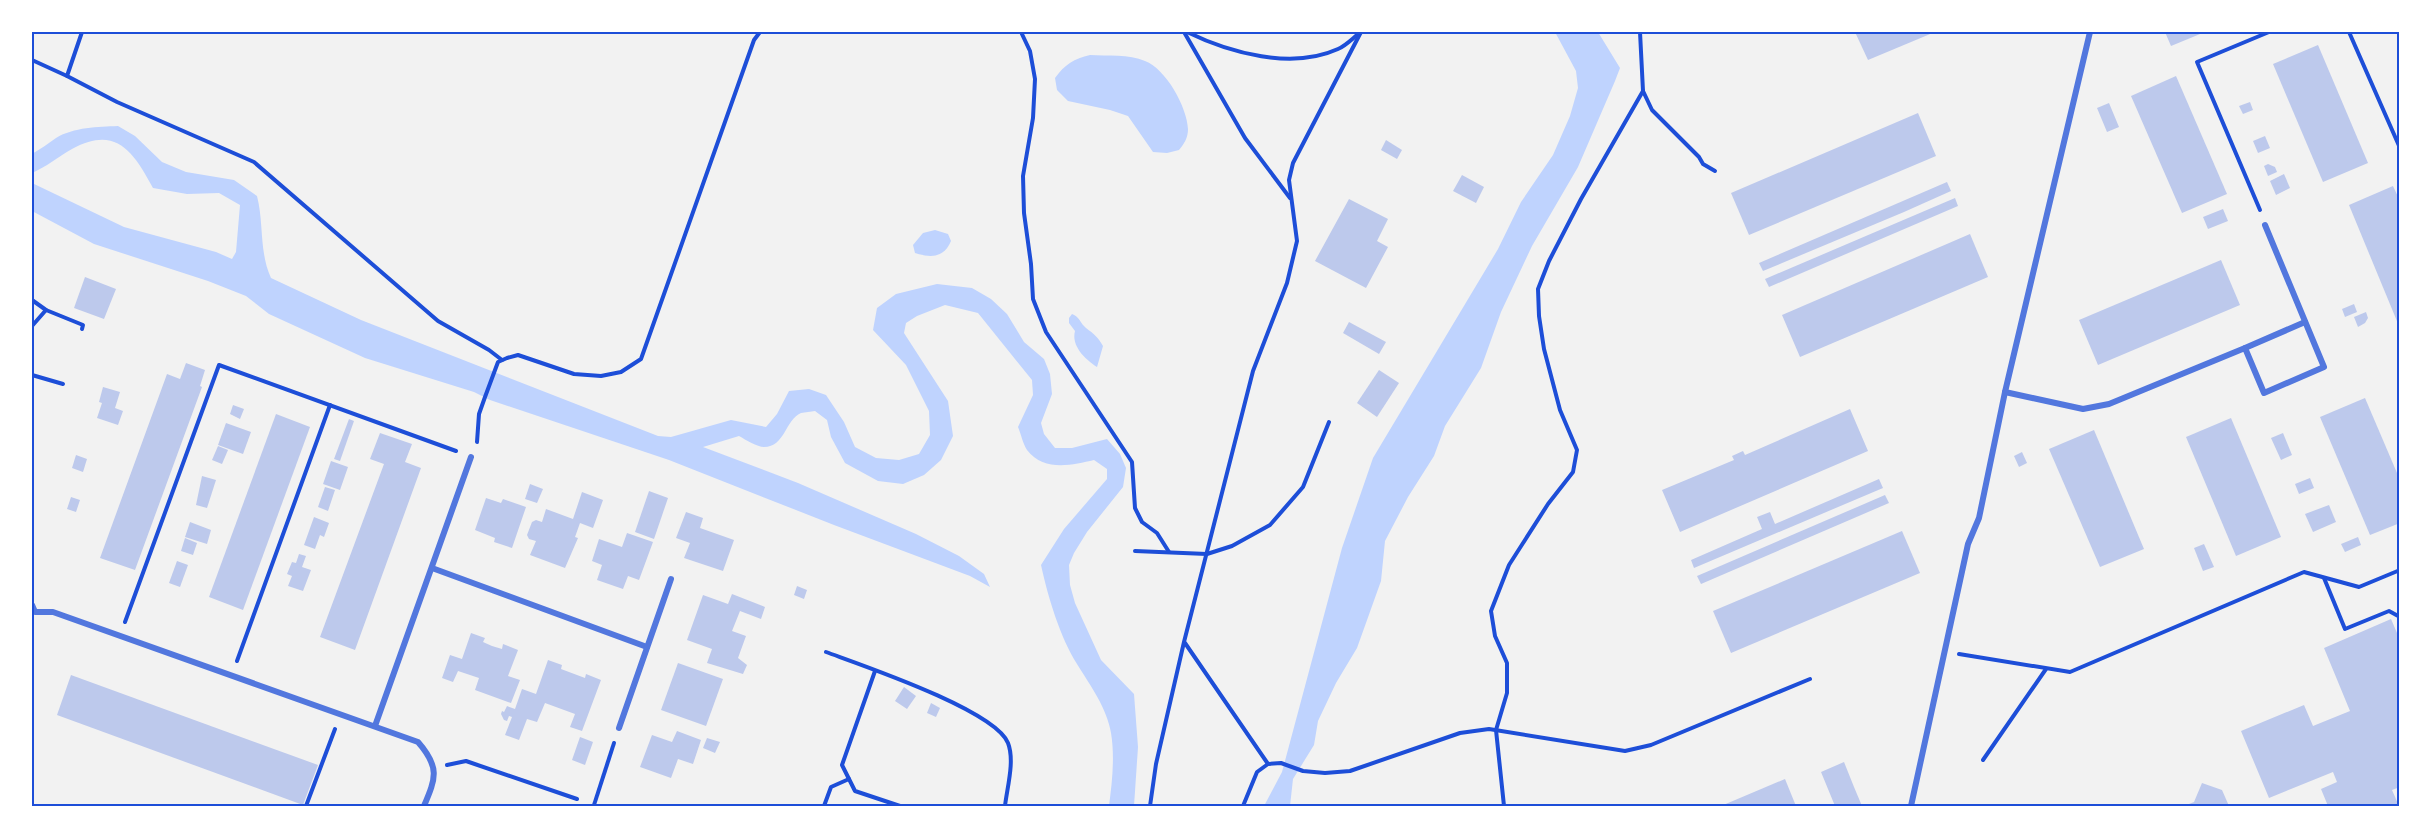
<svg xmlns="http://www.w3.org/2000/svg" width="2431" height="838" font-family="'Golos Text',sans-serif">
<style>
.water{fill:#bfd3fe}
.building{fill:#bdc9ec}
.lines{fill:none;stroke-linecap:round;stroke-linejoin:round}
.path{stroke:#1d4ed8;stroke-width:4}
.minor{stroke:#5277de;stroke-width:6}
.neatline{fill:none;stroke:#1d4ed8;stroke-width:2}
</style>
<rect width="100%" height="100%" fill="#f2f2f2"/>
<g class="water">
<path d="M1555,32H1598L1620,68L1615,81L1578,167L1532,246L1501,312L1481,368L1445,426L1434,456L1408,497L1385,541L1381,581L1357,648L1336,683L1318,721L1314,745L1293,779L1290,806H1264L1282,772L1342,548L1373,458L1498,249L1521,202L1553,155L1570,116L1578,88L1576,71Z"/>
<path d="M1090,55C1107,56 1129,54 1145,61C1166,69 1187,107 1188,129C1188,138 1184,144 1179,150L1167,153L1153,152L1128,116L1110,110L1068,101L1057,90L1055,78C1065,64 1074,59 1090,55Z"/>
<path d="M118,126L135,136L162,162L186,172L234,180L257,196C264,223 259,252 271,278L361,320L658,436L671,437L731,420L766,427L777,414L789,391L809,389L826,395L844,422L855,447L876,458L899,460L919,454L930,435L929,411L906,365L873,330L877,308L896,294L937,284L972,288L991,299L1007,314L1024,342L1044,359L1050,374L1052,394L1041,423L1044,434L1055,448H1072L1107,439L1120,454L1126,468L1123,487L1087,532L1074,553L1069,565L1070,585L1075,603L1101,660L1134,694L1138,747L1134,806H1109C1112,783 1115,757 1111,733C1107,708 1090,685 1077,664C1060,637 1048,597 1041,565L1064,529L1107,479V469L1094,460C1072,465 1044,472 1027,450C1023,444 1021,434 1018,427L1033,395L1032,380L978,313L945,305L917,316L906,323L904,333L948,401L953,436L941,460L924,475L903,484L878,481L845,463L831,437L827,420L815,411C811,412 805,412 801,413C785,420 785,447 764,447C757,447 746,440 739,436L703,447L798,483L916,534L959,556L984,574L990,587L970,576L834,525L669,460L490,400L474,392L365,358L269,314L246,296L208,281L94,244L32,211V183L124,227L216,252L232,259L236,252L240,205L219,193L187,194L153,188C133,151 116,125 72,149C58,157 46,167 32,173V154C40,149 48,144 56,138C74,127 98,127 118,126Z"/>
<path d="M935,230L948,234L951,241C944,258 931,258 915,253L913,245L923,233Z"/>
<path d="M1072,314C1080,317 1080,323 1086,328C1094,334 1098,337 1103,346L1097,367C1085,359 1071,346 1075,331L1069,323V318Z"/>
</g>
<g class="building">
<path d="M1855,32H1935L1868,60Z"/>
<path d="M2165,32H2205L2171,46Z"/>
<path d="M2318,45L2368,163L2323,182L2273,64Z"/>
<path d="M2176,76L2227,194L2182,213L2131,96Z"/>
<path d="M2250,102L2253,110L2243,114L2239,106Z"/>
<path d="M2109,103L2119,127L2107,132L2097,108Z"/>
<path d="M1918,113L1936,156L1749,235L1731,193Z"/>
<path d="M2265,136L2270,148L2258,153L2253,141Z"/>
<path d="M1386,140L1402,150L1397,159L1381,150Z"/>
<path d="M2268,164L2275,167L2277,172L2268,176L2264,166Z"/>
<path d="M2284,174L2290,188L2276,195L2270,181Z"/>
<path d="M1462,175L1484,187L1476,203L1453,191Z"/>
<path d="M1947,182L1951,191L1904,212L1763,271L1759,263Z"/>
<path d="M2393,186L2400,201L2399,326L2349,205Z"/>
<path d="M1955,198L1958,206L1769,287L1765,279Z"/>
<path d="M1349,199L1388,219L1377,241L1388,247L1366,288L1315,261Z"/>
<path d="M2223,209L2228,221L2208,229L2203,217Z"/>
<path d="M1970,234L1988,277L1800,357L1782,315Z"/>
<path d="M2221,260L2240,305L2098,365L2079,320Z"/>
<path d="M85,277L116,289L104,319L74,308Z"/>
<path d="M2354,304L2357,312L2345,317L2342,309Z"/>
<path d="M2366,312L2368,318L2365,323L2358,327L2354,317Z"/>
<path d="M1349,322L1386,342L1379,354L1343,333Z"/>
<path d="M186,363L205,370L200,386L202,387L135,570L100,558L167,374L180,379Z"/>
<path d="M1379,370L1399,383L1377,417L1357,403Z"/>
<path d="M103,387L120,392L115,408L123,411L118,425L97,418L102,403L99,402Z"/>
<path d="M2365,398L2400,480V523L2370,535L2320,417Z"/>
<path d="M233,405L244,409L240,419L230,414Z"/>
<path d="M1850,409L1868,451L1680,532L1662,490L1734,460L1732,456L1743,451L1745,455Z"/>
<path d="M276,414L310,427L243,610L209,597Z"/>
<path d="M2231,418L2281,537L2236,556L2186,437Z"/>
<path d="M349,419L354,421L340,461L334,459Z"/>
<path d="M226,423L251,432L243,454L218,445Z"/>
<path d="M2094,430L2144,549L2100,567L2049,449Z"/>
<path d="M380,433L412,444L405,462L421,468L355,650L320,637L384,464L370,459Z"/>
<path d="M2283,433L2292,455L2281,460L2271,438Z"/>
<path d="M218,446L228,450L222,464L212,460Z"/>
<path d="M2022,452L2027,463L2019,467L2014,456Z"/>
<path d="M76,455L87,459L83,472L72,468Z"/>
<path d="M331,461L348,467L340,490L323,484Z"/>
<path d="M202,476L216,480L207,508L196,505Z"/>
<path d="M2310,478L2314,488L2299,494L2295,484Z"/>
<path d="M1879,479L1883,488L1694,568L1691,560L1762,529L1757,517L1770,512L1775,524Z"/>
<path d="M530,484L543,489L537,503L525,499Z"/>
<path d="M325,487L335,490L328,511L318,507Z"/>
<path d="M649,491L668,498L654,539L635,532Z"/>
<path d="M582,492L603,500L593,528L580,523L575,537L578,538L565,568L530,555L536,541L529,539L527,535L532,522L536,520L542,522L546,509L573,519Z"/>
<path d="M1885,495L1889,503L1701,584L1697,576Z"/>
<path d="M71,497L80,500L76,512L67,509Z"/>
<path d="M486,498L501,503L503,499L526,507L512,548L494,542L495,538L475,530Z"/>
<path d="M2329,505L2336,522L2313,532L2305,514Z"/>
<path d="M686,512L703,518L700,528L734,540L723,571L684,558L690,543L676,538Z"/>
<path d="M314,517L329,523L324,537L320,535L315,549L304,545Z"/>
<path d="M190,522L211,530L207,544L185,537Z"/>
<path d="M1902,531L1920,573L1731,653L1713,611Z"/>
<path d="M627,533L653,542L639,580L628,576L623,589L597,580L602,565L592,561L599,539L622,547Z"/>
<path d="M2358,537L2361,545L2345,552L2341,544Z"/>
<path d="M185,538L197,543L193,555L181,551Z"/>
<path d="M2204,544L2214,567L2203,571L2194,548Z"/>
<path d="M299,554L306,556L302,567L311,570L303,591L288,586L292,576L287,574L292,562L296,563Z"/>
<path d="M177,561L188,565L180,587L169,583Z"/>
<path d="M797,586L807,590L804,599L794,595Z"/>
<path d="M732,594L765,607L761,619L740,611L732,631L746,636L738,658L747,665L743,674L707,663L712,649L687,640L703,595L728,604Z"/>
<path d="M2391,619L2400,640V787L2392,790L2399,806H2328L2321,789L2337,782L2333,772L2269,798L2241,731L2304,705L2313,726L2350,711L2324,648Z"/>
<path d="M471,633L485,638L483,642L492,646L502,649L503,644L518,650L508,676L520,680L511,703L475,690L479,678L458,671L453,682L442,678L450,655L462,659Z"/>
<path d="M548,660L562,665L561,669L585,678L586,674L601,680L582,731L570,727L575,714L545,703L537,722L527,719L519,740L505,735L512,717L509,716L507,721L504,720L501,714L502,711L504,712L507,706L515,709L522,689L536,694Z"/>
<path d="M678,663L723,679L706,726L661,710Z"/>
<path d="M71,675L318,765L303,805L57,715Z"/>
<path d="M904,687L916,696L907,709L895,701Z"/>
<path d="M931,703L940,708L936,717L927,713Z"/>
<path d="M677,731L701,740L693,764L678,759L671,778L640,767L652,735L672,742Z"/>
<path d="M580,737L593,742L585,765L572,760Z"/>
<path d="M707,738L720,742L715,753L703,748Z"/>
<path d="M1844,762L1854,787L1862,806H1835L1821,772Z"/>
<path d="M1785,779L1796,806H1721Z"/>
<path d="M2202,783L2222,790L2229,806H2184L2194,802Z"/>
</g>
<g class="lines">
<g class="path">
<path d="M1021,32L1030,51L1035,79L1033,118L1023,176L1024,213L1031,264L1033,299L1046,332L1132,462L1135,508L1142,522L1157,533L1169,552"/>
<path d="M1184,32L1245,138L1290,198"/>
<path d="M1187,32C1230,53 1292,70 1338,49C1345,46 1351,40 1357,35"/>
<path d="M1640,32L1643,91L1652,110L1699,157L1703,164L1715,171"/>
<path d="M2349,32L2400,148"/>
<path d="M32,60L67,76L117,102L254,162L438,321L489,350L502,360"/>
<path d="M67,76L82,32"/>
<path d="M2260,210L2197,62L2269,32"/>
<path d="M32,300L46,310"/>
<path d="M32,326L46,310L83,325L82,329"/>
<path d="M32,375L63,384"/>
<path d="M477,442L479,414L485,397L498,362L507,358L518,355L574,374L601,376L621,372L641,359L754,40L760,32"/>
<path d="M1135,551L1207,554L1232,546L1270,525L1303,487L1329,422"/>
<path d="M2324,578L2345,629L2389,611L2400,617"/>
<path d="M125,622L219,365L456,451"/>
<path d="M1185,643L1268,764"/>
<path d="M826,652C861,665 995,710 1008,743C1015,761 1007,788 1005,806"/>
<path d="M1959,654L2070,672L2304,572L2359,587L2400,570"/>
<path d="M237,661L330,405"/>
<path d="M875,671L842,765L855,791L900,806"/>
<path d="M1983,760L2046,669"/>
<path d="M447,765L466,761L577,799"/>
<path d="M594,805L614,743"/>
<path d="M306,806L335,729"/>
<path d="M824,806L831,787L849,779"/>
<path d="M1150,806L1156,764L1184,642L1253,371L1287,283L1297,241L1289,180L1293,163L1361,32"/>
<path d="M1243,806L1257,772L1268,764L1281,763L1303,771L1325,773L1350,771L1460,733L1489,729L1625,751L1651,745L1810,679"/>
<path d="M1504,806L1496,730L1507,693V663L1495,636L1491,611L1509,565L1548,504L1573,472L1577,450L1560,410L1544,349L1539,316L1538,289L1549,261L1581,199L1643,91"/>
</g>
<g class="minor">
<path d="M2245,348L2305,322"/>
<path d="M2005,392L2083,409L2109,404L2245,348L2264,393L2324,367L2265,225"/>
<path d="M432,568L647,647"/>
<path d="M32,605L35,612H53L418,742C440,767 436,778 424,806"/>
<path d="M375,726L471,457"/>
<path d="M619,728L671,579"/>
<path d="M1911,806L1968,544L1979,518L2005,392L2090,32"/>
</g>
</g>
<rect width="2431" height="838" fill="none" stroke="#ffffff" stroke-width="66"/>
<rect x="33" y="33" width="2365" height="772" class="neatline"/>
</svg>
